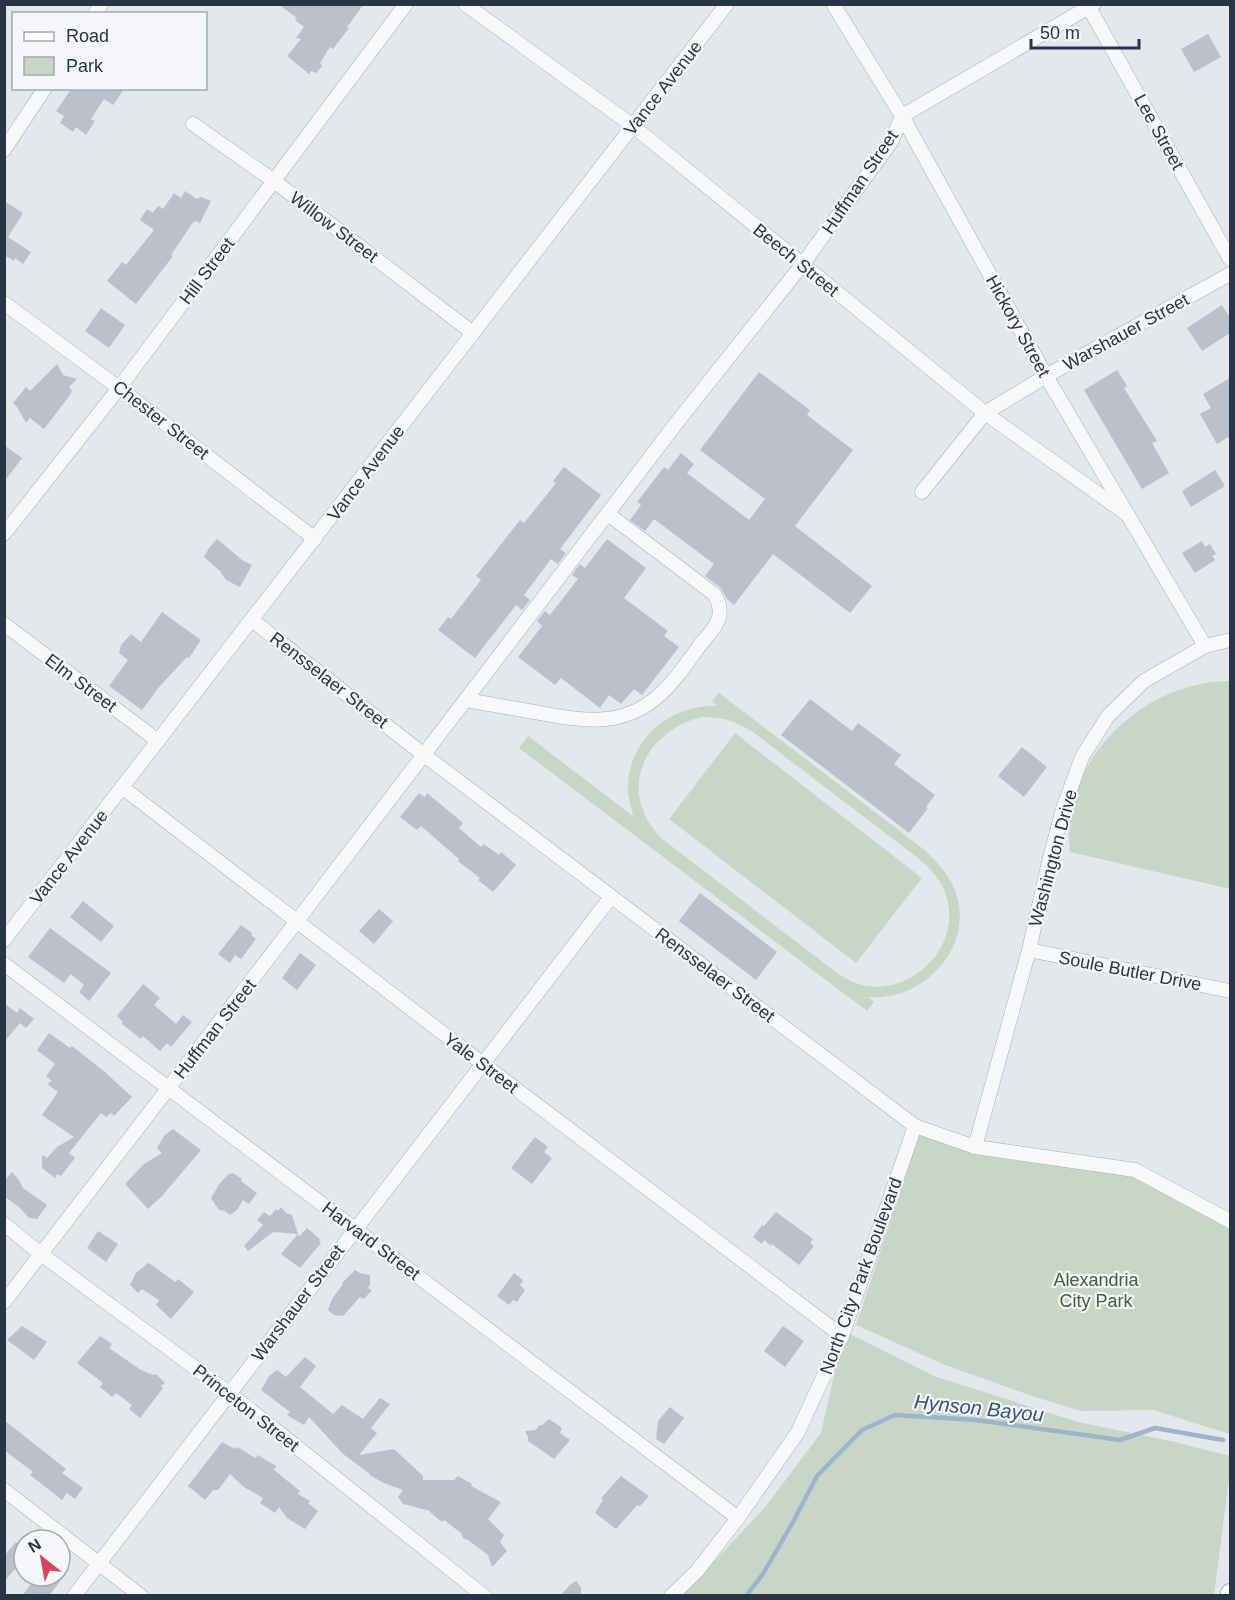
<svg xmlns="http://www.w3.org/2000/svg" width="1235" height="1600" font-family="Helvetica,sans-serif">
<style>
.green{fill:#c9d6c5;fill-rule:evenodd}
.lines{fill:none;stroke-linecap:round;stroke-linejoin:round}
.stream{stroke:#9fb4cc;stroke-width:4.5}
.building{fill:#bbc0ca}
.minor-casing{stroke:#a9aeb7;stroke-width:15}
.major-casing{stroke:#a3abb8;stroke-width:20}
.minor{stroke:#f7f8fa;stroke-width:14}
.major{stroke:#fff;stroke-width:18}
.labels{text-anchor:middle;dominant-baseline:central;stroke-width:4.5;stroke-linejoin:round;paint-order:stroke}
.street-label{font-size:18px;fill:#2b3445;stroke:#f4f6f9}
.park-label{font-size:18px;fill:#3f6138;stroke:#f4f6f9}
.water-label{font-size:20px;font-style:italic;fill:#34527a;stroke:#f4f6f9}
</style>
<rect width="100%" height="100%" fill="#e4e7ec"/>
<g class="green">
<path d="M1230,681V889L1070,852C1069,839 1067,824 1070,811C1086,738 1156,681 1230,681Z"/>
<path d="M719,693L922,848C940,864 955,881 959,905C967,956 918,1002 868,997L874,1002L867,1011L519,748L528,736L633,816C631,806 627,795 628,784C631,736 672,704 718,706L712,701ZM702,717C724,717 735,721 754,733L918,858C933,870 944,884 948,903C958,951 909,996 862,985C853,983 845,978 837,973L661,838C655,831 649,824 645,815C624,770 658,727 702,717Z"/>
<path d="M735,733L922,878L856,963L669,819Z"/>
<path d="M919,1135L1004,1159L1133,1175L1230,1224V1434L1153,1410L1081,1411L1038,1398L945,1365L856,1325Z"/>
<path d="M844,1331L934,1376L1078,1422L1175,1442L1230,1456V1472L1214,1595L682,1596L766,1506L821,1433Z"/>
</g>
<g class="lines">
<path class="stream" d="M746,1596L763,1574L793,1522L817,1476L862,1430L895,1415L976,1420L1120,1440L1155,1428L1223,1440"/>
</g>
<g class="building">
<path d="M278,4H364L347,27L349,28L333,49L330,47L320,63L322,66L316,73L311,71L309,74L287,56L301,39L296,38L304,27L295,20L297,18Z"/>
<path d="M1208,34L1221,57L1194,72L1181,49Z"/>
<path d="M72,88H125L113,105L104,99L91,119L95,121L86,135L76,127L73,132L60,123L64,116L56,111Z"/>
<path d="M185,191L197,199L201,197L211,201L200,223L195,221L192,224L171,255L173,256L136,304L107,281L122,262L126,265L154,230L140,220L147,209L153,213L158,206L163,209L174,193L181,198Z"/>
<path d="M4,201L23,213L8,237L31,252L23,264L15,258L14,261L4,255Z"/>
<path d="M1222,305L1230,318V333L1202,351L1187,328Z"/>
<path d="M101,308L125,325L109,348L85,331Z"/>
<path d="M57,364L63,375L77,379L69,387L72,390L70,395L44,429L30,418L26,423L17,407L13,403L26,387L30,391Z"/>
<path d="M1117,370L1127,386L1124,388L1157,441L1152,443L1169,473L1142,489L1084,390Z"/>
<path d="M759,372L810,410L807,415L853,450L795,526L872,586L850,613L773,554L734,605L727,599L720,587L705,576L714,564L654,519L645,531L630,520L641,505L637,502L664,467L668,470L681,453L694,464L687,473L749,520L765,499L700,450Z"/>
<path d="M1230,378V436L1217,444L1200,414L1211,408L1203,394Z"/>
<path d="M4,445L22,458L4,482Z"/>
<path d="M564,467L601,495L560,549L566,553L558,564L551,559L524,595L530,600L522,610L516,605L475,658L438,630L448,617L451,619L481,580L476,576L520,520L524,523L556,483L553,481Z"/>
<path d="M1215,470L1225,486L1191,507L1182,491Z"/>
<path d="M217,539L242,560L252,565L240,587L226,580L220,571L204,557L209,548Z"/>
<path d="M607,539L646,568L624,598L668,631L664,636L679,647L642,695L634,689L621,704L609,695L600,708L561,678L555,685L518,657L542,626L537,621L545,611L550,615L578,579L572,575L580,564L585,568Z"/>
<path d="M1202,541L1205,547L1210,544L1216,554L1212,556L1215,560L1195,573L1182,553Z"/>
<path d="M162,612L201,640L189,658L187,657L159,687L142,710L109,686L128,660L119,653L121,645L131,634L141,642Z"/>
<path d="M810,699L852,731L858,723L901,755L894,764L935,795L926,807L928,808L909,833L781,735Z"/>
<path d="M1022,747L1047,767L1024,797L998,776Z"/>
<path d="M419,793L425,797L427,793L463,823L459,828L481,847L484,844L499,855L501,852L516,865L493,892L478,880L480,878L458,861L459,859L421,826L417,830L400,817Z"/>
<path d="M700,893L777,952L756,980L679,921Z"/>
<path d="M83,901L114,926L101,942L70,917Z"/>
<path d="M379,909L393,921L374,944L359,931Z"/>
<path d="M241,925L252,933L251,935L256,939L241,959L235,955L230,963L218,954Z"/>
<path d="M50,928L111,973L89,1001L79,992L84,985L71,974L64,983L28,957Z"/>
<path d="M300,953L316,965L297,990L282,978Z"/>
<path d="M143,984L160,998L154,1005L176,1024L183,1015L192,1022L171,1047L167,1043L160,1051L143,1036L141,1039L122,1024L123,1022L117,1016Z"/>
<path d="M4,1003L17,1013L20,1008L34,1019L26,1028L20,1023L4,1042Z"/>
<path d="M49,1033L70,1048L72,1046L106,1073L132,1097L114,1116L111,1113L106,1117L101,1113L69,1153L75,1158L61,1176L57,1174L55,1178L42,1168V1155L47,1158L57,1147L74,1137L42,1115L58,1092L47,1084L52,1081L46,1076L55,1064L37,1050Z"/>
<path d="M173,1129L201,1150L162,1196L148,1209L125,1184L144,1164L162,1153L157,1148L164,1136Z"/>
<path d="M535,1137L548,1147L544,1152L552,1158L532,1184L511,1168Z"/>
<path d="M12,1172L19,1180L23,1188L47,1205L37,1219L29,1218L20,1208L4,1196V1181Z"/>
<path d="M233,1173L242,1179L241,1181L257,1193L249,1204L243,1200L237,1210L230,1215L225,1211L219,1210L211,1198L220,1183L229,1174Z"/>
<path d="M281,1207L286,1213L292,1215L299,1237L307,1228L320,1239L319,1240L321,1243L300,1268L281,1254L298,1234L273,1232L248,1251L244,1246L263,1225L257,1220L264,1212L270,1216L276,1209L278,1211Z"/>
<path d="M776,1212L813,1239L810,1243L814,1246L799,1265L772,1244L771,1246L764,1240L762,1244L753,1237L762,1225L764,1226Z"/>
<path d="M98,1231L118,1244L106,1262L87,1248Z"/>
<path d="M149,1263L175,1282L178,1279L194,1292L171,1319L156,1305L159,1300L142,1289L138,1293L130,1285L136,1273L147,1264Z"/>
<path d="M355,1270L360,1273L370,1275V1284L368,1288L372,1290L364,1299L360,1297L343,1316L334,1315L328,1310L332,1299L343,1284L342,1283Z"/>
<path d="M514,1273L523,1280L520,1285L525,1290L517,1302L513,1300L509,1305L497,1296Z"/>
<path d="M22,1326L47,1342L34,1360L7,1340Z"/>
<path d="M783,1326L804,1341L785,1367L764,1351Z"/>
<path d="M100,1336L112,1344L109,1348L141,1370L153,1375L156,1374L165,1383L161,1386L163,1388L140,1418L129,1409L132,1405L116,1393L112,1397L100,1387L103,1383L77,1363Z"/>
<path d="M305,1357L316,1366L300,1387L333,1414L342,1405L363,1419L380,1398L390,1404L371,1428L377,1433L359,1455L394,1449L423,1476V1480H454L458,1476L472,1484L471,1486L501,1502L488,1519L504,1535L500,1542L507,1551L492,1567L488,1555L468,1540L463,1538L461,1533L444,1520L442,1522L430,1512V1511L403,1504L398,1497L403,1490L384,1483L369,1475L370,1474L343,1454L309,1417L304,1425L287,1415L290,1412L261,1390L269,1376L277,1370L286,1377Z"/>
<path d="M670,1407L684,1418L664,1444L656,1439L658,1421Z"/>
<path d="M549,1419L562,1428L560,1433L570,1440L554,1459L528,1441V1437L525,1431L536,1430L539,1425H542Z"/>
<path d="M4,1420L66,1469L62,1473L83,1488L75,1499L67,1493L62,1500L30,1475L33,1472L4,1450Z"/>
<path d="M222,1442L235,1449L238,1447L255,1458L258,1455L276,1466L274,1470L300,1491L298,1494L310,1501L308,1503L318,1511L305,1529L287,1518L279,1507L275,1513L260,1503L263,1498L244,1487L230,1474L218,1490H213L205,1500L188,1486Z"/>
<path d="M621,1476L649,1496L640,1506L637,1505L616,1529L595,1513L603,1500L601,1498Z"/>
<path d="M16,1542L24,1549V1558L4,1582V1556Z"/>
<path d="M37,1576H64L49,1596H22Z"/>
<path d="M576,1581L581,1587V1596H560L570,1585Z"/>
</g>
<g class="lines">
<g class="minor-casing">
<g id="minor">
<path d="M465,4L633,126L985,413L1128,515"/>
<path d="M833,4L902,116L1046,376L1205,646"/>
<path d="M1087,4L1230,259"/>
<path d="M95,14L101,4"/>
<path d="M193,124L274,181L473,333"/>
<path d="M4,150L45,88"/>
<path d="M4,303L119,388L315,539"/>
<path d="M922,492L985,413L1046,376L1230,274"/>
<path d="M4,534L119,388L406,4"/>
<path d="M252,620L424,755L915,1126L975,1147L1135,1170L1230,1221"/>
<path d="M4,624L158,741"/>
<path d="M466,700C489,704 511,708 534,712C577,720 619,729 656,698C673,684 687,663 700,645C714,628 728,616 714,594L608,514"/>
<path d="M123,788L483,1064L842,1336"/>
<path d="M4,940L727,4"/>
<path d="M1029,950L1230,991"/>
<path d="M4,964C247,1150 493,1333 738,1518"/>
<path d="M975,1147L1029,950L1049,862L1063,809L1082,757L1108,716L1144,681L1205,646L1230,640"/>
<path d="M4,1224L41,1254L229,1393L484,1596"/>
<path d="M4,1302L297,921L678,421L802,265L891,142L902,116L1094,4"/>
<path d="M4,1490L141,1596"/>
<path d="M74,1596L611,897"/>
<path d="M671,1596L697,1571L738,1518L798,1432L842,1336L915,1126"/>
</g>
</g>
<g class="major-casing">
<path id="major" d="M1230,1596V1593"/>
</g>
<use href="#minor" class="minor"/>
<use href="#major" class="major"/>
</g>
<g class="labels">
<g class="street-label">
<text transform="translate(663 88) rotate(-52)">Vance Avenue</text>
<text transform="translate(1159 132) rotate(61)">Lee Street</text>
<text transform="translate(860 182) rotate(-56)">Huffman Street</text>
<text transform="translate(334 227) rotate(37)">Willow Street</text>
<text transform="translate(796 260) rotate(39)">Beech Street</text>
<text transform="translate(207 271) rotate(-53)">Hill Street</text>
<text transform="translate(1018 326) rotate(61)">Hickory Street</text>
<text transform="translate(1126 332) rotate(-29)">Warshauer Street</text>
<text transform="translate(161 420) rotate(38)">Chester Street</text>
<text transform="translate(366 473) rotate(-53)">Vance Avenue</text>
<text transform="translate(329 680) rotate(38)">Rensselaer Street</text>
<text transform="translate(81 683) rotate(37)">Elm Street</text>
<text transform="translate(69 857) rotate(-52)">Vance Avenue</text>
<text transform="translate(1053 858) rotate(-75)">Washington Drive</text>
<text transform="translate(1130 971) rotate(11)">Soule Butler Drive</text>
<text transform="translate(715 975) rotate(37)">Rensselaer Street</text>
<text transform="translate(215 1029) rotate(-52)">Huffman Street</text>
<text transform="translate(481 1063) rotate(37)">Yale Street</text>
<text transform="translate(371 1241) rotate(37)">Harvard Street</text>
<text transform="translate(861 1276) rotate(-70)">North City Park Boulevard</text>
<text transform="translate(298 1303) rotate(-53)">Warshauer Street</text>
<text transform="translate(246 1408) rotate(38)">Princeton Street</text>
</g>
<g class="park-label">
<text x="1096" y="1280">Alexandria<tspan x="1096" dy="21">City Park</tspan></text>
</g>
<g class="water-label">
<text transform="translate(979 1408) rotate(6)">Hynson Bayou</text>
</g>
</g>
<rect width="1235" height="1600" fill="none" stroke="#2b3445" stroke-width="12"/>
<rect x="12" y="12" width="195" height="78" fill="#f4f6f9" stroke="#a4a8b1" stroke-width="1.5"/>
<rect x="24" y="32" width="30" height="9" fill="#ffffff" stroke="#a4a8b1" stroke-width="1.5"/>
<text x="66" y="42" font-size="18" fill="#2b3445">Road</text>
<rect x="24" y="57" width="30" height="18" fill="#c9d6c5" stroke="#a4a8b1" stroke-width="1.5"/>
<text x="66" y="72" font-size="18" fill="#2b3445">Park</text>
<g transform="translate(42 1558) rotate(329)"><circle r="28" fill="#f4f6f9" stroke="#a4a8b1" stroke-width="1.5"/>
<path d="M0-4.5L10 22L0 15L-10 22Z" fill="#d1495b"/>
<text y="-9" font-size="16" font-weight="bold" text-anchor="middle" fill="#2b3445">N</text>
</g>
<path d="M1031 39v9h108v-9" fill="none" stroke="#2b3445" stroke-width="3"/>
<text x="1040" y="39" font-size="18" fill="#2b3445" stroke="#f4f6f9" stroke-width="4.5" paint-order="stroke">50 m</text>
</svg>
